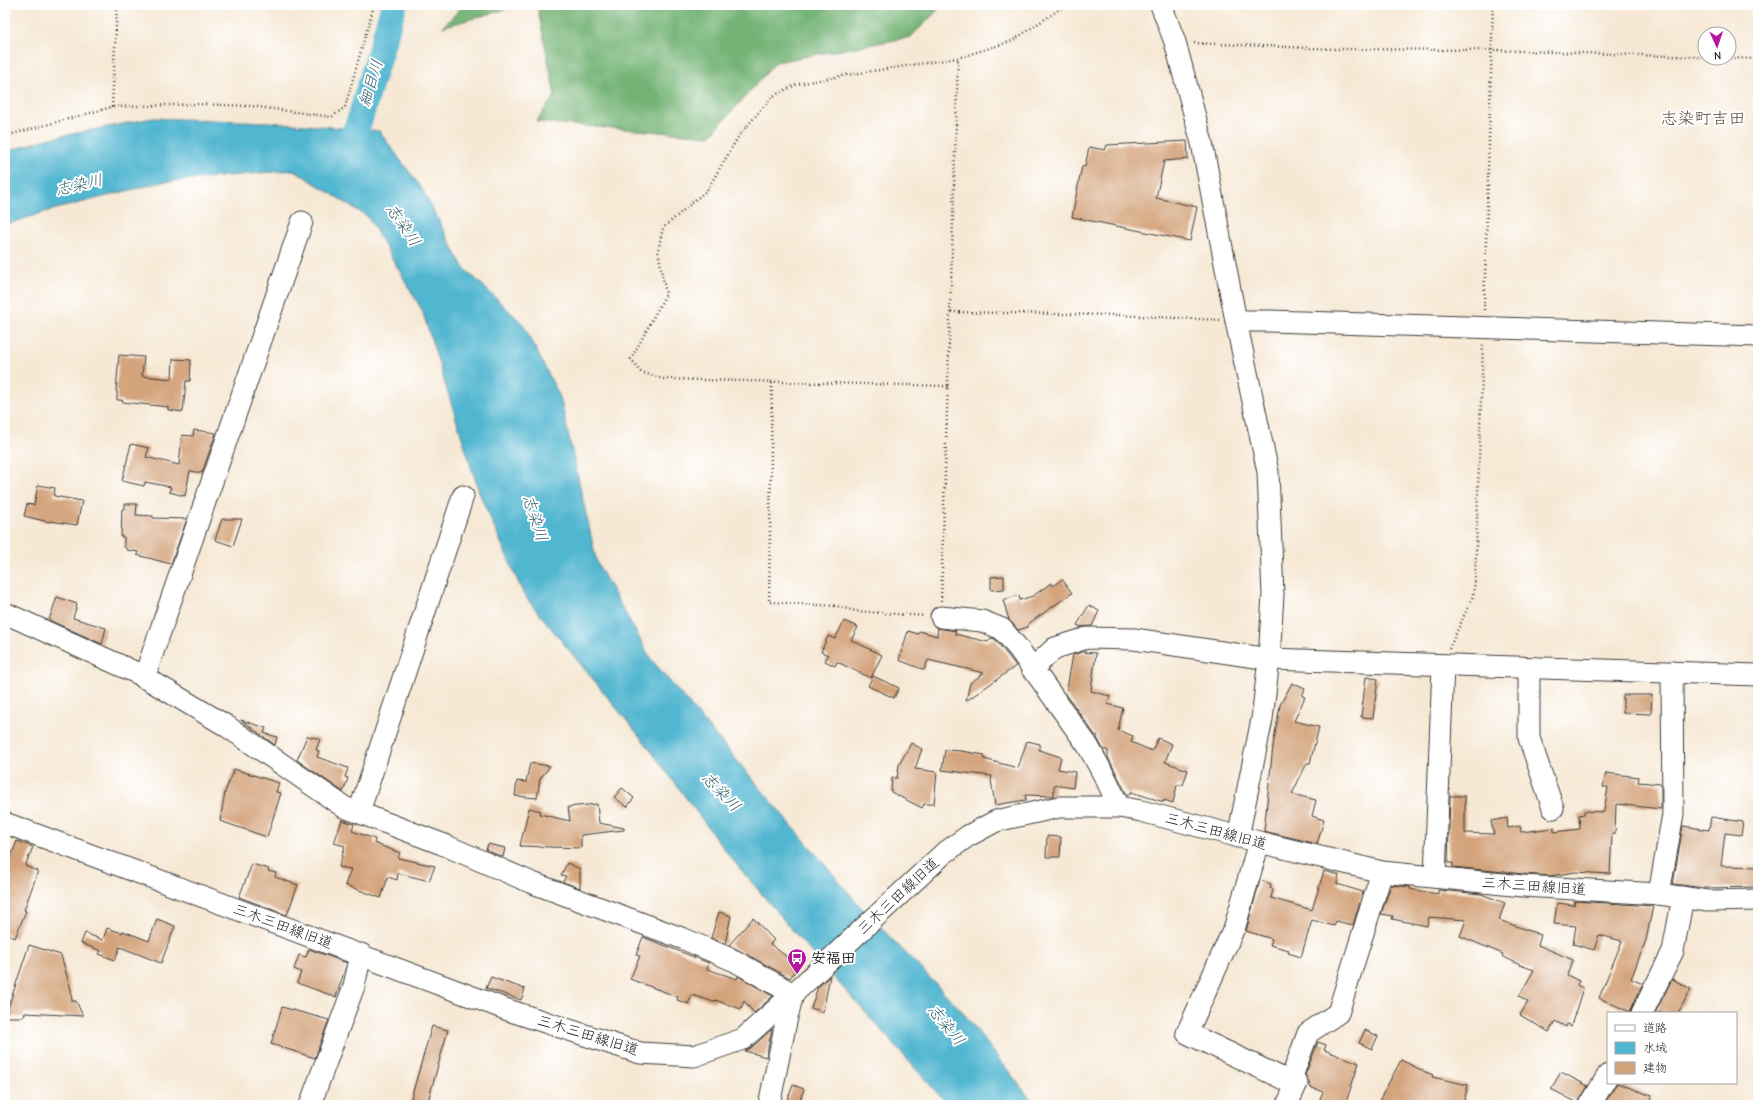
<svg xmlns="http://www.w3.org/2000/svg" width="1763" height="1110" font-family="'Comic Neue','Klee One',sans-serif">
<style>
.forest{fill:#73b375;stroke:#486848}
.water{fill:#51b6d0;stroke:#366976}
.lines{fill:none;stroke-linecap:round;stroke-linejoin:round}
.river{stroke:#51b6d0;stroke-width:26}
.building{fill:#d4a47d}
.minor-casing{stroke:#3d3b38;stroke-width:23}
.path{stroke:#3d3b38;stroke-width:2.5;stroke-dasharray:1 3;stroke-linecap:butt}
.minor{stroke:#fff;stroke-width:21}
.labels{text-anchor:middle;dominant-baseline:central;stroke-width:4;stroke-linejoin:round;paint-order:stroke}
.street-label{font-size:15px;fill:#1c1c1c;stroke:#fff}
.poi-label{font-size:15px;font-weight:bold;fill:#1c1c1c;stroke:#fff;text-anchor:start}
.water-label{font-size:16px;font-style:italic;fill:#34616d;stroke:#fff}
.quarter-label{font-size:17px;fill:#5c4c3e;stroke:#fff}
</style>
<rect width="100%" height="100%" fill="#fff"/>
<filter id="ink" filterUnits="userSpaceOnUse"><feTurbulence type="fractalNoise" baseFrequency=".025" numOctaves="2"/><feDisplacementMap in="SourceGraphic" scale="8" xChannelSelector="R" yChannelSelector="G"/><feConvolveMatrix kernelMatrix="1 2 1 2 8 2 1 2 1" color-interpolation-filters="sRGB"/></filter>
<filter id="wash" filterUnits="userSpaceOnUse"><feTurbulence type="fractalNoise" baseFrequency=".012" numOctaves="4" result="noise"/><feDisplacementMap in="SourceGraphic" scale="16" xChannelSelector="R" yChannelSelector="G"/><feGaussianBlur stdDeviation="0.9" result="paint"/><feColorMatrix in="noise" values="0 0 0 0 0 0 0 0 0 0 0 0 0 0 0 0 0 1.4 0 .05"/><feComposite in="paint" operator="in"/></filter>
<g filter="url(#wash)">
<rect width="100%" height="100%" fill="#f6e8d4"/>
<g class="forest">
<path d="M464,5H522L442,27Z"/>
<path d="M537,5H943L911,37L776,62L710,136L536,122L555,95Z"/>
</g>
<path class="water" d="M153,118L269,122L379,131L422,189L463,267L523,324L560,397L597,563L651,659L859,905L961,1010L1035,1105H948L805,945L731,858L645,743L524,595L480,495L422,310L368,217L294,170L162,182L48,211L5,225V152L47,139Z"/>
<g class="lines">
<path class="river" d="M343,159L359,122L394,5"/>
</g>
<g id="blocks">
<g class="building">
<path d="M1187,141L1188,159L1164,161L1156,198L1197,207L1190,241L1072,217L1082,166L1085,167L1089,147L1105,150L1107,145Z"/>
<path d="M119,355L144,357L142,376L172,379L173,359L191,360L190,381H186L183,412L168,410V407L122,402V400H117V391H116Z"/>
<path d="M194,430L216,433L202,473L190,471L185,496L169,492L171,487L145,482L144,486L122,481L131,444L149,448L146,457L179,465L182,435L193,436Z"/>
<path d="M38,485L55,488L54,496L82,501L77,525L50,521L49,522L24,516L27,504L34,505Z"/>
<path d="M125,504H137L136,515L153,516V518L187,519L171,564L137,555L138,552L127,550L124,546V537H121L122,509H125Z"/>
<path d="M222,519H242L233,546L215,540Z"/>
<path d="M1004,576V589L991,590V577Z"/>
<path d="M1062,579L1072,593L1028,624V627L1018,630L1009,620L1003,600L1019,595L1020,600L1033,596L1051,583L1053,586Z"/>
<path d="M57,597L77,604L73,618L106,628L102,644L49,620Z"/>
<path d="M1089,605L1099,611L1092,626L1081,627L1077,625Z"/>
<path d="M844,621L858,627L851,640L882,655L871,678L837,662L835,666L825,661L828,655L821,652L828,636L835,639Z"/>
<path d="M938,628L956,631L955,634L988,642L992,638L995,639L1016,666L966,701L970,683L984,673L928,660L924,670L899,660L908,631L918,634L919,631L937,636Z"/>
<path d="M1082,652L1096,653L1091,691L1110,696L1107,704L1123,708L1118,730L1133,736L1131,742L1152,751L1158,738L1172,744L1165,762L1188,770L1183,785H1177L1173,803L1164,800V802L1131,792L1128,796L1127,795L1108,757V751L1103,749L1097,738L1098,736L1095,735L1066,694L1073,655Z"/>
<path d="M873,676L899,688L894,698L868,686Z"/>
<path d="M1366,677L1378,679L1373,718L1361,717Z"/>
<path d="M1292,683L1305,689L1302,696L1305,697L1294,721L1319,727L1310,763H1307L1292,794L1316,800L1312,816L1324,820L1317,844L1264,831L1273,746L1280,705Z"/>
<path d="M1623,695H1652L1651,714L1623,713Z"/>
<path d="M241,720L266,728L264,733L277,737L275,745Z"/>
<path d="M307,736L320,739L316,750L319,751L317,757L348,768L345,777L348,778L343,792L297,760Z"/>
<path d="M1027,741L1040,744L1039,750L1061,757L1058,769L1075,772L1073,788L1054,785V796L1025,795L1026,800L995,805L991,780L992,776L942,770L945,750L961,751L985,755L984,759L1018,768Z"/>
<path d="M911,743L922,749L915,769L937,772L934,804H924L922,808L891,792L892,778H897L899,765Z"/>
<path d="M530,763L550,766L540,779L537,798L515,796L517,781L526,782Z"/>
<path d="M234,769L279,783L276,792L281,793L267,837L220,821L225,792Z"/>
<path d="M1606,773L1639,777L1638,782L1661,784V809L1616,804L1615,834H1612L1610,874L1576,872L1550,876L1524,874L1453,867V863H1448L1450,796H1465V833L1494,834L1491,821L1507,818L1508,828L1520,826L1521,832L1554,828V832L1580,829L1579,815L1584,814V811L1604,812L1608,787H1603Z"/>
<path d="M622,788L634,798L627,807L614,797Z"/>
<path d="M597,804L599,823L624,828V830L581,835V848L520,846L529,808L541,811L540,814L570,821L568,807Z"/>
<path d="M1711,817L1743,822L1741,835L1725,833L1721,866L1758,867V887L1704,888L1673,884L1683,826L1709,830Z"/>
<path d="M342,820L354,824L352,831L375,839L374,843L400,853L398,858L435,866L429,881L398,873L397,880L388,877L381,898L345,885L351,869L339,867L345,846L334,843Z"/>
<path d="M1047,836L1061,837L1060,857H1046Z"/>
<path d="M17,841L33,847L25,866L38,871L24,910L26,911L15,938L5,933V872Z"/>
<path d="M488,844L505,848L503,857L486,850Z"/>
<path d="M567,863L580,869V888L563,882L566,876L561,875Z"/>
<path d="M252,864L269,869L268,871L276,873L275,877L298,885L287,915L239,897Z"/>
<path d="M1324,871L1339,875L1337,884L1363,892L1353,925L1336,921L1334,926L1312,920L1301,957L1288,953L1289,950L1270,945L1272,939L1246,931L1260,880L1271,884L1270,888L1273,889L1271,898L1312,910Z"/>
<path d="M1391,885L1410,887V889L1438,894V890L1481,894L1505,903L1499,920L1541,935L1538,945L1573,960L1567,975L1579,981L1577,985L1583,988L1571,1026L1567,1024L1566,1027L1555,1021L1549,1032L1520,1015L1528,1002L1519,996L1534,970L1520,965L1502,956L1503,954L1460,936L1466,920L1429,917L1427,926L1392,919L1393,916L1381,914Z"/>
<path d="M1575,901L1653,906L1646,940L1631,979L1643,984L1630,1012L1599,998L1622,941L1599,935L1594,950L1573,944L1576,926L1554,924L1557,903L1574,905Z"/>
<path d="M719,912L731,916L725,944L711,938Z"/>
<path d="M753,918L774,940L770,944L799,966L790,978L729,945Z"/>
<path d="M157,919L175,926L161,963L120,947L115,960L99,954L101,951L81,943L85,933L103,940L107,928L122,933L123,931L149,941Z"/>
<path d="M643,937L709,963L707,969L737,979L738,976L773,996L754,1013L744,1001L741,1009L715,1000L714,1002L692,995L688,1004L677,1000L678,997L630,979L640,956L636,955Z"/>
<path d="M29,945L61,955L71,990L72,1001H76L83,1016L25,1013L23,1017H5Z"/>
<path d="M309,949L347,963L336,997L297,983L301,972L294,969L299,955L306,957Z"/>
<path d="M830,976L823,1012L811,1008L818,987Z"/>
<path d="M491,977L525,989L521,1000L486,988Z"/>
<path d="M1672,979L1691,989L1678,1013H1655Z"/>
<path d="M282,1007L329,1020L315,1058L271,1044Z"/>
<path d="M432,1026L448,1030L427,1105H409Z"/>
<path d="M772,1029L766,1057L745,1051L751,1048Z"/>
<path d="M1365,1030L1378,1036L1372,1049L1359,1043Z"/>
<path d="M1318,1042L1326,1045L1324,1050L1359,1063L1345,1105H1317L1323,1092L1310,1087V1085L1305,1075Z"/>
<path d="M1401,1060L1423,1071L1433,1075L1432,1077L1468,1085L1463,1105H1377Z"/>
<path d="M1561,1072L1588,1086L1578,1103L1551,1089Z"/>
<path d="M1617,1083L1652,1096L1648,1105H1604Z"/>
<path d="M793,1085L804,1089L798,1105L787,1101Z"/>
</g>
</g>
</g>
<g filter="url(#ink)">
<use href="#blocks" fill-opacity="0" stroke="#3d3b38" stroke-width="1"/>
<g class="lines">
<g class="minor-casing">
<g id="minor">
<path d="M1161,5L1175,42L1202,143L1236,321L1268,472L1273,595L1269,659L1262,719L1238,837"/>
<path d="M1236,321H1269L1758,336"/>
<path d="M5,613L139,674L225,725L344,807L442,844L530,882L684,939L735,961L793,994L787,1017L769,1105"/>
<path d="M941,617L982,621L1002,629L1018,648L1088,746L1107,781L1119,807"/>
<path d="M1529,668V738L1553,808"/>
<path d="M1032,669L1055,648L1087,638L1134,639L1269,659L1758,675"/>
<path d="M144,678L302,222"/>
<path d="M359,812L463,496"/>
<path d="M5,823L508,1010L640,1053L694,1056L743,1039L793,994L943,854L968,836L996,821L1059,807H1119L1141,811L1259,842L1382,872L1523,886L1659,894L1708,901L1758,900"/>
<path d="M1259,842L1235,926L1187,1033L1290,1082L1297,1083L1287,1105"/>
<path d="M1435,877L1443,665"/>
<path d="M1659,894L1673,814L1672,672"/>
<path d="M1642,1013L1673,951L1683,897"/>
<path d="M1290,1082L1308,1033L1338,1013L1382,872"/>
<path d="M310,1105L354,986L361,954"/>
<path d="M1590,1105L1608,1075"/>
</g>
</g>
<g class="path">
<path d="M1194,43L1334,49L1493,50L1758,59"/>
<path d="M112,107L117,5"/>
<path d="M5,136L112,107L196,104L251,106L332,117L345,107L374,5"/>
<path d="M1484,310L1493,5"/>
<path d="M951,312L1117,315L1220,320"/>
<path d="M772,383L769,602L836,606L855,611L924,616"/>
<path d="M948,386L663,379L641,372L631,359L666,294L658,251L663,228L707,190L740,134L773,96L798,84L846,75L958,58L1012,41L1066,5"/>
<path d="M941,601L958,58"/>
<path d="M1449,649L1473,596L1475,581L1483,343"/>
</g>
<use href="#minor" class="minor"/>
</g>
</g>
<defs>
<g id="bus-pin" transform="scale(1)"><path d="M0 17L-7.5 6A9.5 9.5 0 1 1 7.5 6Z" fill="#b5179e" stroke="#fff"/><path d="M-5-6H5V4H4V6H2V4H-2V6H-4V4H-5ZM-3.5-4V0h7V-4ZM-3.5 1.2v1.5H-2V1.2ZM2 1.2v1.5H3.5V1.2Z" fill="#fff"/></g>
</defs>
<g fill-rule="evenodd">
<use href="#bus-pin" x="797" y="958"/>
</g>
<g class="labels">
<g class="street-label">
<text transform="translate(1216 831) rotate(15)">三木三田線旧道</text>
<text transform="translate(1534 886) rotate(4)">三木三田線旧道</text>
<text transform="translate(898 896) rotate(-43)">三木三田線旧道</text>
<text transform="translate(283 926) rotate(20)">三木三田線旧道</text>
<text transform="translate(588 1035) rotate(17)">三木三田線旧道</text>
</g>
<g class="poi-label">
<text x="811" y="958">安福田</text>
</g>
<g class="water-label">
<text transform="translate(371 83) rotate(-73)">細目川</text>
<text transform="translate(79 185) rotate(-13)">志染川</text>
<text transform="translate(403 225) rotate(56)">志染川</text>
<text transform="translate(535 518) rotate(72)">志染川</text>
<text transform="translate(721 792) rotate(46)">志染川</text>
<text transform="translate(946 1025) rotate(51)">志染川</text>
</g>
<g class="quarter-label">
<text x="1703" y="118">志染町吉田</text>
</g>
</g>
<rect width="1763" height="1110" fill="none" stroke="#fff" stroke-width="20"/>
<rect x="1607" y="1012" width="130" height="72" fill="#ffffff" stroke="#a4a4a4"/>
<rect x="1615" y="1025" width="20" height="6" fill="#ffffff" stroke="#a4a4a4"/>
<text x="1643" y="1032" font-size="12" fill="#1c1c1c">道路</text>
<rect x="1615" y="1042" width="20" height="12" fill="#51b6d0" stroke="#a4a4a4"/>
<text x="1643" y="1052" font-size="12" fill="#1c1c1c">水域</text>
<rect x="1615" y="1062" width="20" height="12" fill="#d4a47d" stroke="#a4a4a4"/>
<text x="1643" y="1072" font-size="12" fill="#1c1c1c">建物</text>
<g transform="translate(1717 46) rotate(177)"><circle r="19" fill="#ffffff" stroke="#a4a4a4"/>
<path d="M0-3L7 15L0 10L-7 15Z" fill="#b5179e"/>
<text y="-6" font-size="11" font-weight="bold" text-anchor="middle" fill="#1c1c1c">N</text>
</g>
</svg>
